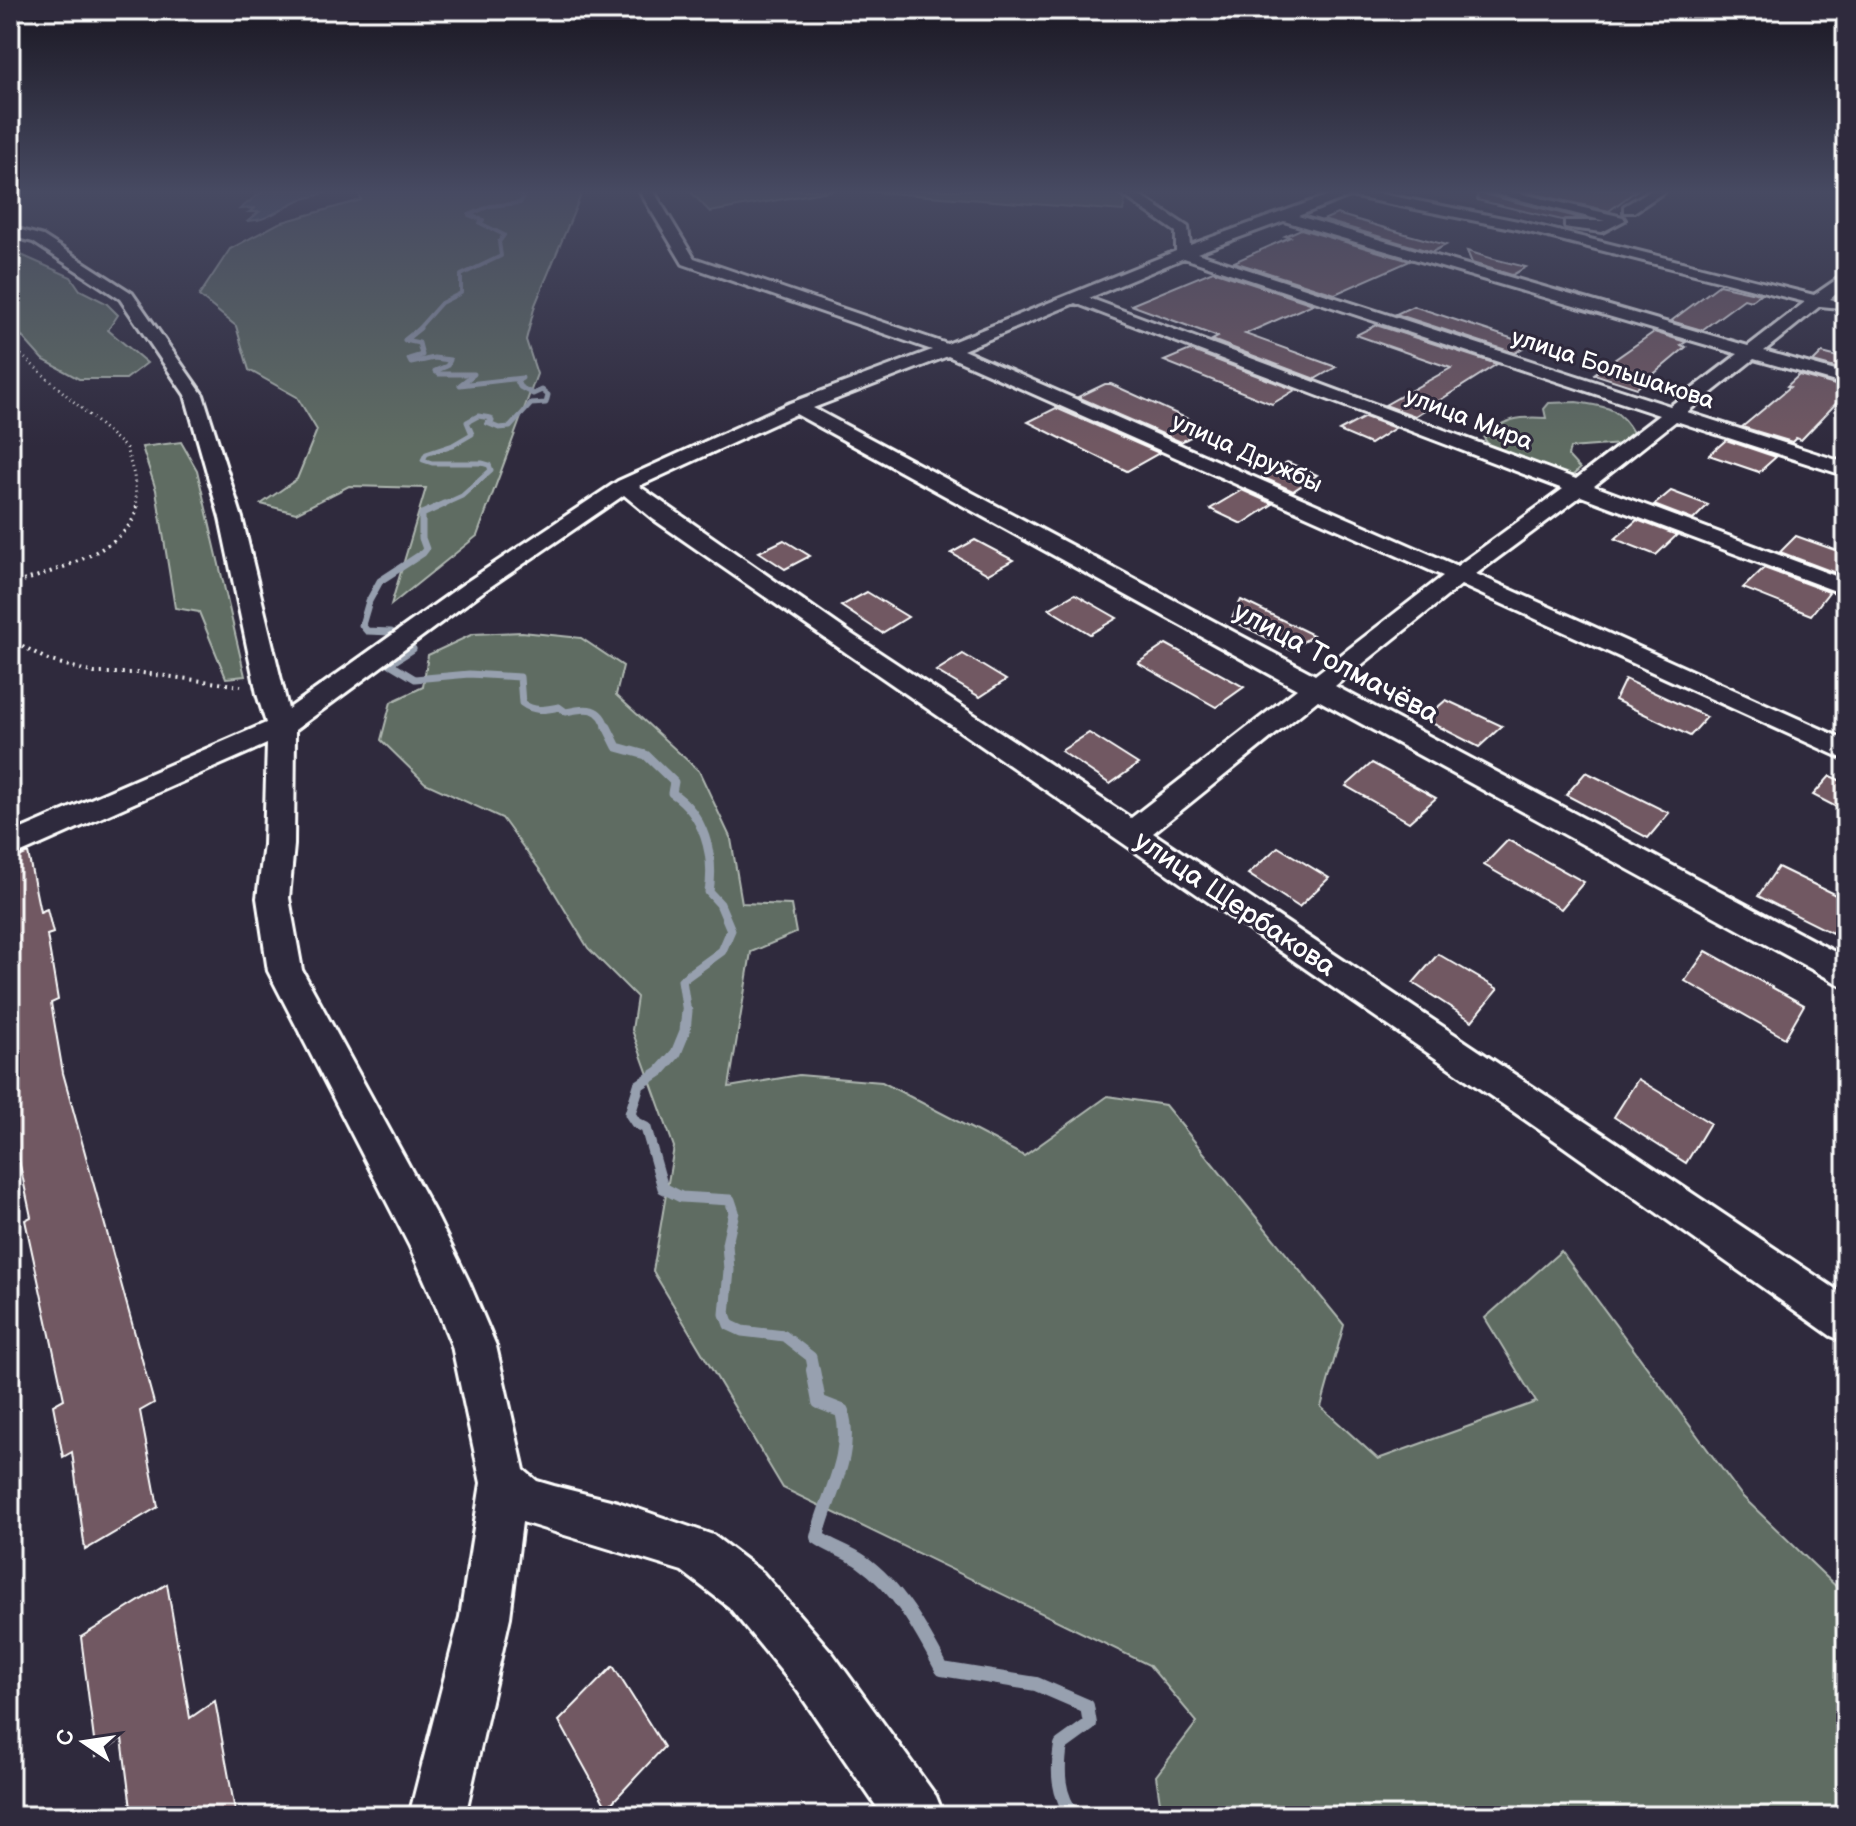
<svg xmlns="http://www.w3.org/2000/svg" width="1856" height="1826" font-family="'Balsamiq Sans',sans-serif">
<style>
.built{fill:#433848}
.green{fill:#5e6c62;stroke:#aeb6b0;stroke-width:2}
.water{fill:#51607a;stroke:#97a0af;stroke-width:2}
.lines{fill:none;stroke-linecap:round;stroke-linejoin:round}
.stream-far5{stroke:#97a0af;stroke-width:4}
.stream-far4{stroke:#97a0af;stroke-width:5}
.stream-far3{stroke:#97a0af;stroke-width:7}
.stream-far2{stroke:#97a0af;stroke-width:9}
.stream-far1{stroke:#97a0af;stroke-width:11}
.stream{stroke:#97a0af;stroke-width:14}
.building{fill:#715962;stroke:#fff;stroke-width:2}
.minor-casing{stroke:#fff;stroke-width:6}
.path-far1{stroke:#fff;stroke-width:3;stroke-dasharray:1 4;stroke-linecap:butt}
.path{stroke:#fff;stroke-width:4;stroke-dasharray:2 5;stroke-linecap:butt}
.minor{fill:#2f2a3d;fill-rule:evenodd}
.labels{text-anchor:middle;dominant-baseline:central;stroke-width:6;stroke-linejoin:round;paint-order:stroke}
.far-street-label{font-size:24px;fill:#fff;stroke:#2f2a3d}
.street-label{font-size:28px;fill:#fff;stroke:#2f2a3d}
</style>
<rect width="100%" height="100%" fill="#2f2a3d"/>
<filter id="ink" filterUnits="userSpaceOnUse"><feTurbulence type="fractalNoise" baseFrequency=".0125" numOctaves="2"/><feDisplacementMap in="SourceGraphic" scale="16" xChannelSelector="R" yChannelSelector="G"/><feConvolveMatrix kernelMatrix="1 2 1 2 8 2 1 2 1" color-interpolation-filters="sRGB"/></filter>
<g filter="url(#ink)">
<path class="built" d="M1408,190H1647L1587,232Z"/>
<g class="green">
<path d="M358,190H583L535,305L526,340L537,374L477,536L391,605L426,488L349,486L296,513L261,504L297,479L317,430L297,397L249,370L236,326L199,296L230,249L279,223L361,200Z"/>
<path d="M689,190H834L710,212Z"/>
<path d="M850,190H1127L1123,211Z"/>
<path d="M10,250L71,277L80,290L106,303L118,315L108,330L147,363L126,379H79L42,359L10,323Z"/>
<path d="M1576,402C1607,407 1618,406 1634,434L1622,444L1570,448L1568,456L1580,469L1573,475L1562,477C1542,469 1493,458 1484,438C1503,418 1520,416 1546,418L1544,409L1549,403Z"/>
<path d="M181,442L197,470L245,676L226,678L199,612L175,608L156,490L142,447Z"/>
<path d="M522,632L581,638L623,666L616,695L699,771L731,839L742,903L791,905L796,933L751,952L729,1087L799,1075L882,1082L1024,1156L1108,1096L1165,1105L1344,1325L1321,1407L1378,1459L1536,1402L1485,1318L1561,1251L1742,1496L1846,1596V1816H1162L1156,1776L1197,1722L1149,1665L783,1488L653,1271L674,1147L632,1030L637,997L588,948L545,877L502,818L425,783L381,740L391,702L423,687L428,655L473,634Z"/>
</g>
<path class="water" d="M271,190H329C318,198 308,196 297,201C281,208 268,221 248,221L259,212H249L256,208L240,209L260,193Z"/>
<g class="lines">
<path class="stream-far5" d="M417,330L441,303L461,293V275L501,256L499,242L504,235L480,223L483,220L469,215L490,206L520,203L524,196L518,194L526,190"/>
<path class="stream-far4" d="M420,328L405,340L419,343L422,355L409,359L411,363L434,358L450,360L447,366L435,371L439,374H474L460,385L522,378L517,381L520,387L533,394L542,390L548,395L546,403L531,404L510,427L499,428L487,423L492,421L491,418L478,416L467,422L472,434L453,445L426,454L423,460L432,463H482L489,465L491,470L462,496L440,506"/>
<g class="stream-far3">
<path d="M391,632L367,631L362,625L369,601L380,581L423,553L426,549L422,538V514L444,504"/>
<path d="M413,649L390,664L415,679L469,674L520,677L522,703C534,712 545,710 559,707L566,712C587,707 601,706 607,729"/>
</g>
<path class="stream-far2" d="M607,727L617,747L646,755L674,782L672,793C704,814 715,855 709,892L720,904L731,930L722,951L682,980L687,1013"/>
<path class="stream-far1" d="M687,1011L685,1031L676,1053L660,1071L639,1085L630,1114L636,1123L646,1128L663,1188L681,1197L730,1200L734,1212L727,1244L729,1270L725,1314L729,1325L742,1331L784,1336L811,1357L814,1372"/>
<path class="stream" d="M813,1370L819,1402L842,1411C854,1457 827,1494 817,1537C830,1547 847,1551 861,1561C898,1587 921,1629 942,1669L1036,1684L1087,1706L1090,1724L1061,1745C1057,1771 1057,1795 1074,1816"/>
</g>
<g class="building">
<path d="M1518,190H1637L1609,211Z"/>
<path d="M1478,191L1480,193L1581,218L1562,220L1477,200Z"/>
<path d="M1337,214L1409,235L1446,245L1432,252L1323,220Z"/>
<path d="M1301,229L1410,261L1335,294L1234,262L1290,237L1285,236Z"/>
<path d="M1467,251L1490,258L1526,267L1512,275L1472,263Z"/>
<path d="M1213,271L1313,304L1245,334L1336,367L1315,379L1212,340L1218,337L1131,305Z"/>
<path d="M1719,285L1760,294L1751,301L1744,299L1702,330L1671,321Z"/>
<path d="M1413,306L1529,344L1515,353L1396,314Z"/>
<path d="M1376,325L1497,364L1415,416L1385,405L1451,368L1356,335Z"/>
<path d="M1654,332L1686,342L1681,345L1686,347L1637,388L1594,374Z"/>
<path d="M1190,350L1295,390L1272,404L1164,361Z"/>
<path d="M1822,353L1846,359V371L1813,362Z"/>
<path d="M1799,375L1846,388V393L1801,440L1796,438L1792,442L1742,427L1790,387L1787,386Z"/>
<path d="M1105,384H1111L1208,428L1181,442L1078,397Z"/>
<path d="M1056,408L1159,453L1127,471L1028,422Z"/>
<path d="M1365,417L1395,428L1370,444L1339,431Z"/>
<path d="M1726,440L1776,457L1759,472L1709,455Z"/>
<path d="M1287,462L1317,475L1293,491L1262,477Z"/>
<path d="M1242,490L1273,504L1242,524L1210,509Z"/>
<path d="M1671,491L1708,505L1693,520L1654,505Z"/>
<path d="M1637,520L1677,535L1656,555L1615,539Z"/>
<path d="M1796,536L1846,554V569L1841,575L1780,552Z"/>
<path d="M784,540L810,556L785,569L759,552Z"/>
<path d="M975,540L1013,560L988,574L951,553Z"/>
<path d="M1764,568L1829,592L1811,615L1743,588Z"/>
<path d="M867,592L908,617L882,633L841,606Z"/>
<path d="M1075,594L1117,618L1090,634L1049,609Z"/>
<path d="M1241,600L1313,635L1291,650L1231,620Z"/>
<path d="M1166,644L1244,687L1216,707L1138,663Z"/>
<path d="M963,654L1006,680L980,697L936,671Z"/>
<path d="M1625,679L1707,717L1690,736L1615,700Z"/>
<path d="M1446,700L1502,726L1479,747L1424,719Z"/>
<path d="M1089,733L1138,764L1110,784L1061,751Z"/>
<path d="M1372,763L1436,798L1409,822L1346,786Z"/>
<path d="M1586,772L1669,813L1648,838L1566,795Z"/>
<path d="M1830,776L1846,783V812L1813,795Z"/>
<path d="M1508,840L1584,882L1561,909L1484,865Z"/>
<path d="M1278,847L1329,878L1299,907L1248,874Z"/>
<path d="M28,853L40,912L47,909L53,933L47,935L58,1000L51,1003L63,1073L154,1403L140,1411L158,1507L85,1550L72,1452L63,1457L53,1405L64,1399L25,1220L31,1217L10,1118V861Z"/>
<path d="M1778,867L1846,900V910L1832,933L1758,896Z"/>
<path d="M1706,951L1804,1005L1785,1038L1685,981Z"/>
<path d="M1438,954L1498,989L1472,1021L1413,983Z"/>
<path d="M1638,1079L1710,1123L1686,1163L1614,1117Z"/>
<path d="M167,1584L190,1718L215,1701L236,1816H132L122,1738L96,1756L81,1637Z"/>
<path d="M613,1666L664,1747L607,1808L559,1721Z"/>
</g>
<g class="lines">
<g class="minor-casing">
<g id="minor">
<path d="M639,190H653L694,258L947,344L1176,251V232L1116,190H1132L1188,227L1190,245L1343,190H1362L1518,221L1814,295L1846,273V286L1830,299L1841,302V308L1820,306L1764,351L1846,374V385L1754,359L1687,412L1846,463V476L1676,421L1594,486L1846,580V595L1581,496L1476,574L1846,740V760L1461,585L1335,686L1846,958V988L1318,700L1153,833L1846,1296V1342L1831,1336L1553,1139L832,643L653,519L624,495L481,593L295,730L294,845L289,898L302,970L438,1219L468,1280L496,1346L524,1470L537,1481L554,1486L618,1502L713,1535L763,1573L833,1654L936,1796L944,1816H883L797,1690L729,1607L682,1571L522,1522L510,1617L465,1816H409L460,1617L481,1483L452,1346L436,1306L410,1247L268,971L257,898L264,845L267,744L10,858V834L266,723L257,694L220,518L185,395L120,299L33,242L10,236V227L43,236L132,293L203,395L242,518L288,709L465,583L618,481L790,403L932,350L683,264ZM1350,196L1517,229L1805,302L1748,346L1298,216ZM1284,221L1738,354L1670,406L1197,253ZM1184,258L1659,415L1576,479L1089,298ZM1075,303L1563,489L1457,566L963,350ZM948,356L1443,576L1315,675L813,408ZM796,414L1297,689L1131,818L850,633L639,486Z"/>
<path d="M1481,190H1505L1623,217L1625,220L1602,232L1570,228L1565,227V221H1605Z"/>
<path d="M1651,190H1667L1634,212H1624V206Z"/>
</g>
</g>
<path class="path-far1" d="M10,345L126,448L134,475L137,506"/>
<g class="path">
<path d="M10,585C44,574 136,549 137,504"/>
<path d="M10,639L48,660L94,673H142L241,686"/>
</g>
<use href="#minor" class="minor"/>
</g>
</g>
<linearGradient id="sky" x2="0" y2="1"><stop stop-color="#1a1722"/><stop offset="0.43" stop-color="#474a62"/><stop offset="1" stop-color="#474a62" stop-opacity="0"/></linearGradient>
<rect width="1856" height="446" fill="url(#sky)"/>
<g class="labels">
<g class="far-street-label">
<text transform="translate(1613 369) rotate(18)">улица Большакова</text>
<text transform="translate(1469 419) rotate(21)">улица Мира</text>
<text transform="translate(1247 453) rotate(24)">улица Дружбы</text>
</g>
<g class="street-label">
<text transform="translate(1336 663) rotate(28)">улица Толмачёва</text>
<text transform="translate(1235 904) rotate(34)">улица Щербакова</text>
</g>
</g>
<rect width="1856" height="1826" fill="none" stroke="#2f2a3d" stroke-width="40"/>
<rect x="20" y="20" width="1816" height="1786" fill="none" stroke="#fff" stroke-width="3" filter="url(#ink)"/>
<g transform="translate(84 1742) rotate(283)" stroke="#2f2a3d" stroke-width="6" paint-order="stroke">
<path d="M0-6L14 30L0 20L-14 30Z" fill="#ffffff"/>
<text y="-12" font-size="22" font-weight="bold" text-anchor="middle" fill="#ffffff">С</text>
</g>
</svg>
